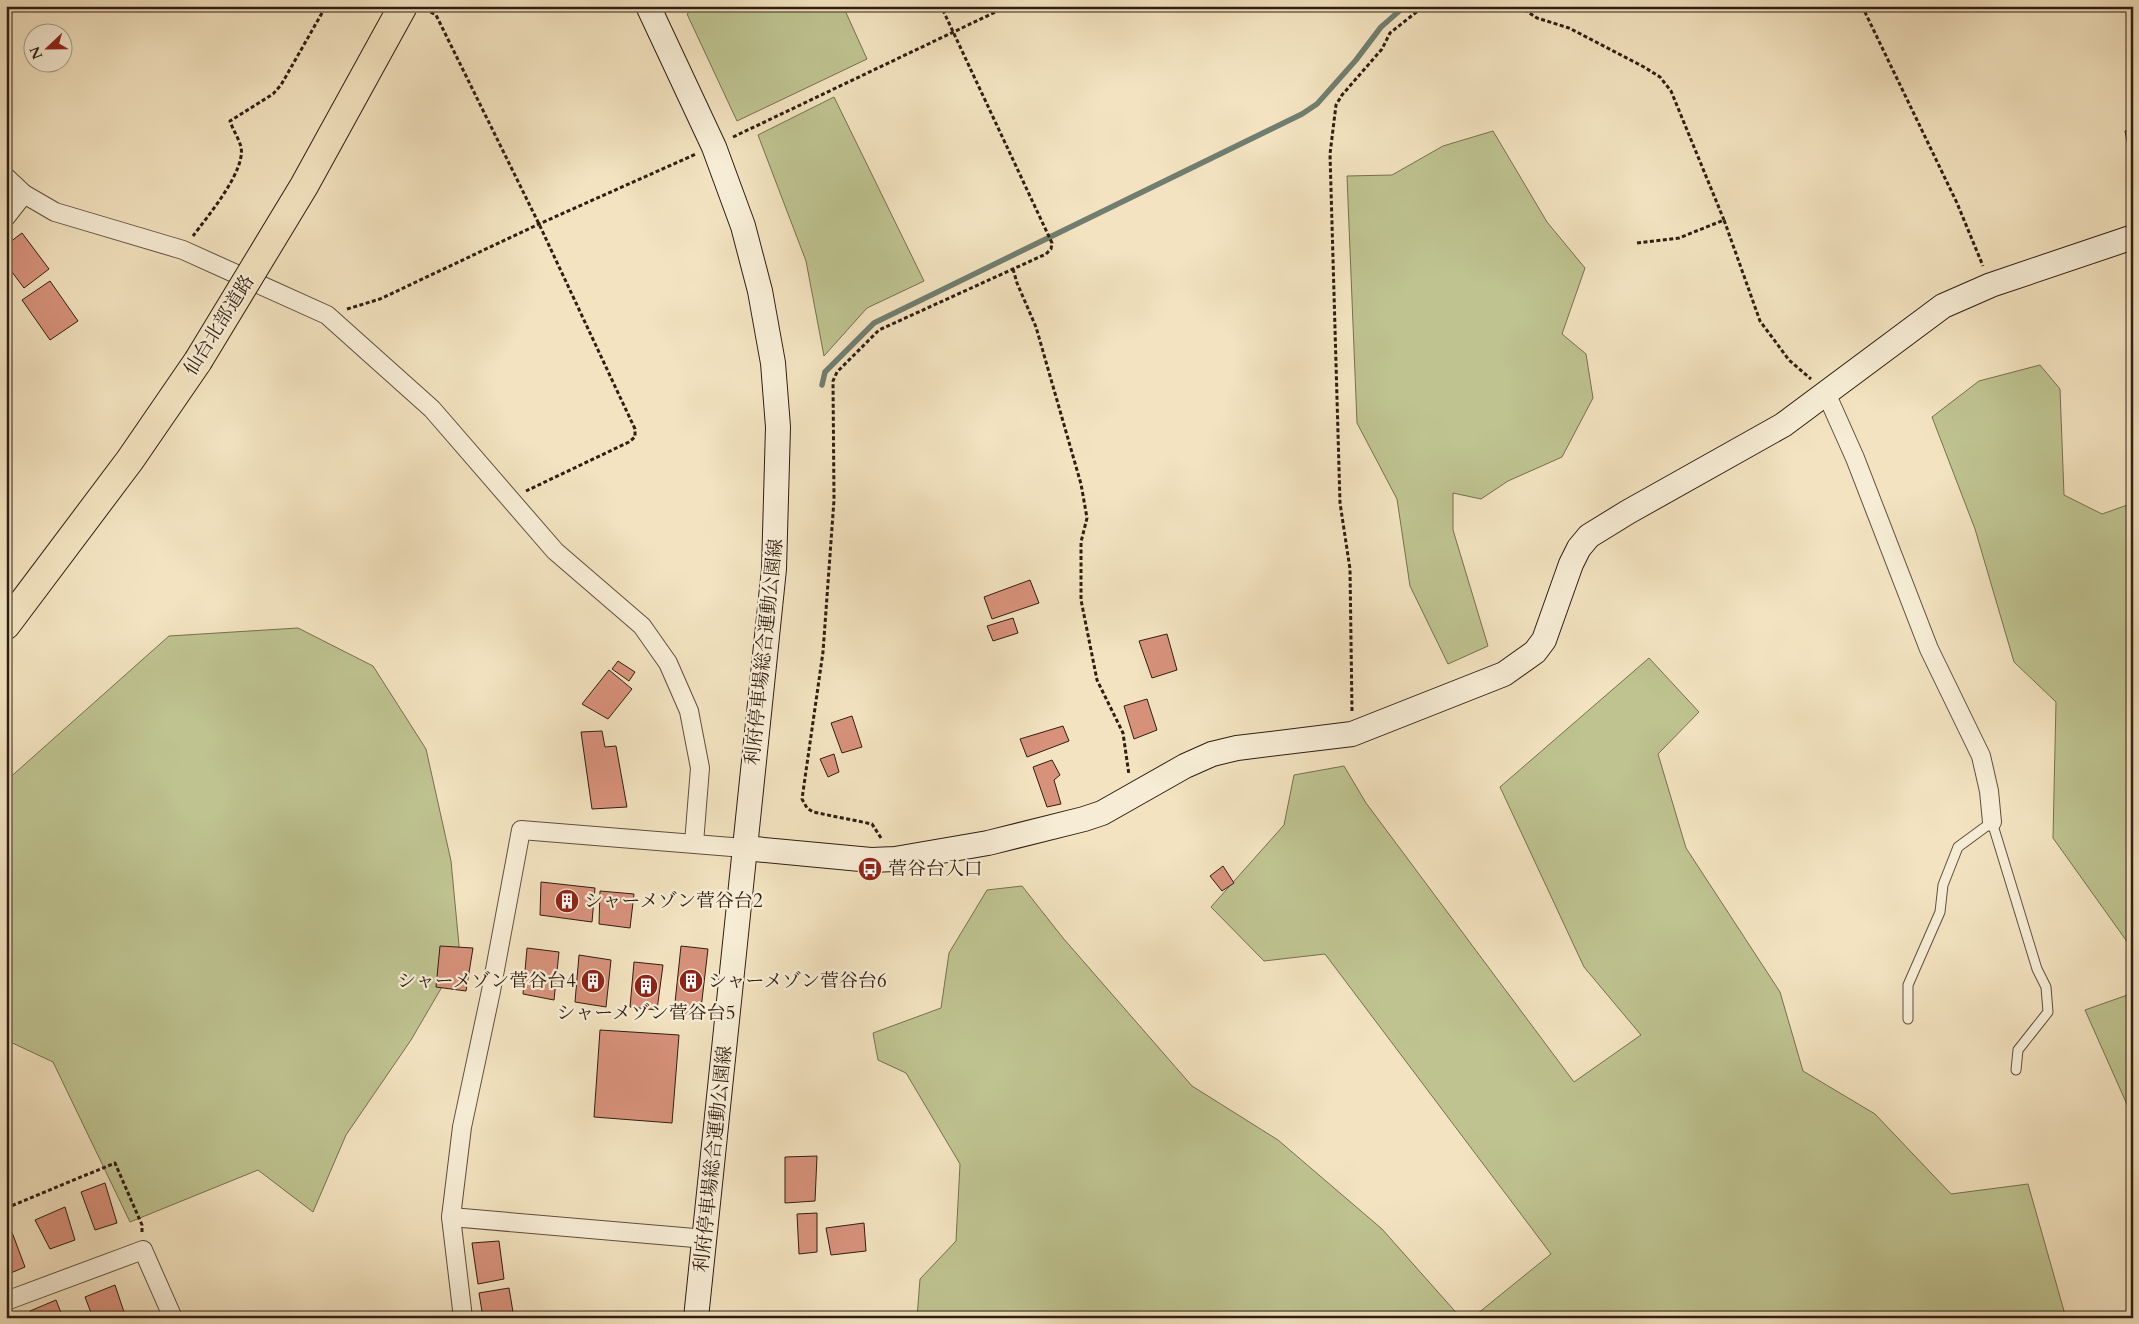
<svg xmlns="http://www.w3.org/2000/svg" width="2139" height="1324" font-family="Cardo,'Noto Serif JP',serif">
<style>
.green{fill:#bec390;stroke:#767050}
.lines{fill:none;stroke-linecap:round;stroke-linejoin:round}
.stream{stroke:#707e6f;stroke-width:5.5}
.building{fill:#d8927c;stroke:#2f1e11}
.lane-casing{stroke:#604f3d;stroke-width:11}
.street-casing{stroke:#604f3d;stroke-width:20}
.secondary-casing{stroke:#2f1e11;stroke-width:26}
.highway-casing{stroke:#2f1e11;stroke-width:30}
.path{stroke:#2f1e11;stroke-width:3;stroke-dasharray:4 2.5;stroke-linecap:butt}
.lane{stroke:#f7edd6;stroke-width:9}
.street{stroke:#f7edd6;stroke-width:18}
.secondary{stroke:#f7edd6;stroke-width:24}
.highway{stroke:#f3e3c0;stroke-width:28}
.highway-bridge-casing{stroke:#2f1e11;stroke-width:30;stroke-linecap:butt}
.highway-bridge{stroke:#f3e3c0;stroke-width:28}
.labels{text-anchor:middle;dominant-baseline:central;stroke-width:4.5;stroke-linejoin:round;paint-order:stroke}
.street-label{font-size:19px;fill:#2f1e11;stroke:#f7edd6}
.poi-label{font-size:19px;fill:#2f1e11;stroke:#f7edd6;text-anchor:start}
</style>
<rect width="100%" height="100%" fill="#f3e3c0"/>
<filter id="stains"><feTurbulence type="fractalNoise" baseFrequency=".004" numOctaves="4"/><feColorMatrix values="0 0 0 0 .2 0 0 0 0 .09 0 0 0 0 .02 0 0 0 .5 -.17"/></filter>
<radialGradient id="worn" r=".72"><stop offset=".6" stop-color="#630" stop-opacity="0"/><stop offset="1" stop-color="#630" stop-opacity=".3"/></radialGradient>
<g class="green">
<path d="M697,6H843L867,59L737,121L687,14Z"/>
<path d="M834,97L924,281L867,308L824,356L806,261L758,135Z"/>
<path d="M1493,131L1547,222L1585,268L1562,334L1586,354L1593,398L1562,457L1508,481L1481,499L1453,493V530L1488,646L1448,664L1410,586L1397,499L1357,423L1347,176L1392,175L1443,146Z"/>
<path d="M2040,365L2060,389L2064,495L2102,514L2133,503V950L2053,838L2056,702L2014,662L1975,529L1932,417L1979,381Z"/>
<path d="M298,628L373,666L426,749L451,861L460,956L411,1040L346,1135L313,1212L258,1170L130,1222L53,1062L6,1040V781L169,636Z"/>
<path d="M1649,658L1699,712L1658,754L1686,848L1780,992L1803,1071L1875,1114L1951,1194L2028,1184L2066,1318H1472L1551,1254L1325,954L1264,961L1211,907L1284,825L1294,775L1344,766L1366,803L1574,1082L1641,1035L1584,967L1500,787Z"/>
<path d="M1022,886L1063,938L1192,1086L1278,1140L1382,1229L1461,1318H917L920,1279L956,1241L960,1164L906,1073L878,1060L873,1033L941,1008L949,953L987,890Z"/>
<path d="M2133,993V1118L2085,1010Z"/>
</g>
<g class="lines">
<path class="stream" d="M822,385L825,372L874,323L1302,114L1317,104L1356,60L1381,27L1405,6"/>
</g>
<g class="building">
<path d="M2133,129V172L2125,131Z"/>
<path d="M22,233L49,269L24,288L6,264V245Z"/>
<path d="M50,281L78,321L50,340L22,300Z"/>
<path d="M1030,580L1039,603L992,619L984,597Z"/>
<path d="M1013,618L1018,633L993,641L987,626Z"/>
<path d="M1167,634L1177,670L1152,678L1139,641Z"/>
<path d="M618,661L635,672L629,681L612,669Z"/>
<path d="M609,670L632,689L608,719L582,704Z"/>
<path d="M1147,699L1157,730L1134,739L1124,706Z"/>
<path d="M852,716L862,747L842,753L831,723Z"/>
<path d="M1063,726L1069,741L1027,757L1020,739Z"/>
<path d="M602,731L605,747L616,746L627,807L592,809L581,732Z"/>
<path d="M834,754L839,772L828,777L820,759Z"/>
<path d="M1052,760L1060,775L1054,780L1061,804L1047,807L1033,767Z"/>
<path d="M1223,866L1234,883L1222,891L1210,876Z"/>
<path d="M541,882L595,888L592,922L540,915Z"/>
<path d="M600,891L634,894L630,928L599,924Z"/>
<path d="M440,946L473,948L466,991L436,987Z"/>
<path d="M681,946L708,949L700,1017L674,1012Z"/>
<path d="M527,948L559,952L554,1000L523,994Z"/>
<path d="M579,955L611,960L606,1007L575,1002Z"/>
<path d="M634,962L663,965L657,1010L630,1007Z"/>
<path d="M600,1030L679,1035L672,1123L594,1117Z"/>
<path d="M817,1156L815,1201L785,1203V1157Z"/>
<path d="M105,1183L117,1223L95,1230L81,1192Z"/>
<path d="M65,1207L75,1240L50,1249L35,1220Z"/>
<path d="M817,1213V1252L799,1254L797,1214Z"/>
<path d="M7,1219L25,1267L6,1275V1220Z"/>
<path d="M864,1223L866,1251L831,1255L826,1228Z"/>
<path d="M499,1241L504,1279L478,1284L472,1243Z"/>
<path d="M115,1285L126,1318H93L85,1297Z"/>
<path d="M509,1288L514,1318H483L479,1293Z"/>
<path d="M56,1300L63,1318H33L30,1311Z"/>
</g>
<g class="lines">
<g class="lane-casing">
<path id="lane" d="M1908,1019V985L1940,912L1943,885L1958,847L1992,822L2037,969L2046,987L2048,1012L2018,1050L2016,1070"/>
</g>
<g class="street-casing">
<g id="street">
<path d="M6,177L24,194L55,212L183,250L327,315L432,409L555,551L642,626L668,663L689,711L700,768L694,843"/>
<path d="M6,217L24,194"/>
<path d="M1826,393L1855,458L1929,649L1981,756L1989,791L1992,822"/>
<path d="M451,1217L706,1239"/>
<path d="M6,1301L143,1250L173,1318"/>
<path d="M463,1318L451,1217L462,1127L491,991L521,830L744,848"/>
</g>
</g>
<g class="secondary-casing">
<g id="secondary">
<path d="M648,6L714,147L743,226L760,291L773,363L778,427L774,569L696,1318"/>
<path d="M744,848L871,860L895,859L988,843L1084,819L1102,813L1185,766L1212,754L1237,748L1352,734L1504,674L1535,652L1544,640L1571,564L1579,548L1589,536L1628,512L1783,425L1943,306L1991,285L2133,237"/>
</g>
</g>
<g class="highway-casing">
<path id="highway" d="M6,625L130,460L198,361"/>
</g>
<g class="path">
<path d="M1519,6L1537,18L1569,28L1644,67L1660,77L1671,91L1724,220"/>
<path d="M1862,6L1957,203L1983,266"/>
<path d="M425,9L436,15L539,224L635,429V437L629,442L526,491"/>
<path d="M733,137L1008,6"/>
<path d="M193,236C207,217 246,171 241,147C239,139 233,130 230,121L273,94L281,85L326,6"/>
<path d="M1637,243L1679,238L1724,220L1760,321L1789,360L1811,379"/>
<path d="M1013,269L1017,283L1036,327L1081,484L1087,518L1081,542V600L1097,680L1123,733L1129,775"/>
<path d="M347,309L380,299L539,224L696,154"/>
<path d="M1352,711L1350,569L1340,503L1330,154L1336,105L1342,95L1382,49L1390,33L1424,6"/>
<path d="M881,838L872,824L813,812L807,808L802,799L823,652L834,500L833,381L837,372L879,330L1046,254L1051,249L1052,243L941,6"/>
<path d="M6,1208L115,1163L142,1225V1232"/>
</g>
<use href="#lane" class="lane"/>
<use href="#street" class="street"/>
<use href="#secondary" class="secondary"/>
<use href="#highway" class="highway"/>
<g class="highway-bridge-casing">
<path id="highway-bridge" d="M198,361L304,186L403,6"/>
</g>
<use href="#highway-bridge" class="highway-bridge"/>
</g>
<defs>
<g id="bus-disc" transform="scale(1.25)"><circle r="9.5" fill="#8f2418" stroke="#f7edd6"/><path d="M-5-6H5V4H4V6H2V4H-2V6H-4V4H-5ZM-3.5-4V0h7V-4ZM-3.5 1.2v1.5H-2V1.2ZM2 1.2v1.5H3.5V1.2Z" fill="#fff"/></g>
<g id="building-disc" transform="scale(1.25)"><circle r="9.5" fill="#8f2418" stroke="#f7edd6"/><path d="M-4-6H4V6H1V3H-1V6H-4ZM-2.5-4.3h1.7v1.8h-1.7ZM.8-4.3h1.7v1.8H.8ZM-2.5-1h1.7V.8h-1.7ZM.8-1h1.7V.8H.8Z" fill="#fff"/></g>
</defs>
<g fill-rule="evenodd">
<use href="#bus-disc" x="870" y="869"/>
<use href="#building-disc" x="567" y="901"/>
<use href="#building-disc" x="593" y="981"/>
<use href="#building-disc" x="691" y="981"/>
<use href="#building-disc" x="646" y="986"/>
</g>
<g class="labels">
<g class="street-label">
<text transform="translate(219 325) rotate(-58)">仙台北部道路</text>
<text transform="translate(764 652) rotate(-84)">利府停車場総合運動公園線</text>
<text transform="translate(713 1159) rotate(-84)">利府停車場総合運動公園線</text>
</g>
<g class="poi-label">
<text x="888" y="869">菅谷台入口</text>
<text x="584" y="901">シャーメゾン菅谷台2</text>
<text x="576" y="981" text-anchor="end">シャーメゾン菅谷台4</text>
<text x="708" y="981">シャーメゾン菅谷台6</text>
<text x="646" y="1013" text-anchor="middle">シャーメゾン菅谷台5</text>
</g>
</g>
<rect width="2139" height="1324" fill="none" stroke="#f3e3c0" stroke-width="25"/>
<rect x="8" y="8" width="2124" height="1309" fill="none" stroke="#2f1e11" stroke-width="2.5"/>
<rect x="12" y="12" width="2114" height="1299" fill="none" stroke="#2f1e11"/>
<g transform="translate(48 48) rotate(248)"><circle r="24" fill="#f7edd6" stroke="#a79a87"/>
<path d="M0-4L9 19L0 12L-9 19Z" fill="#8f2418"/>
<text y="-8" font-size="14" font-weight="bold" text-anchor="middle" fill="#2f1e11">N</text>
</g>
<rect width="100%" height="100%" filter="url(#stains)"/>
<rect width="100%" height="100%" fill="url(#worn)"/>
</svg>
